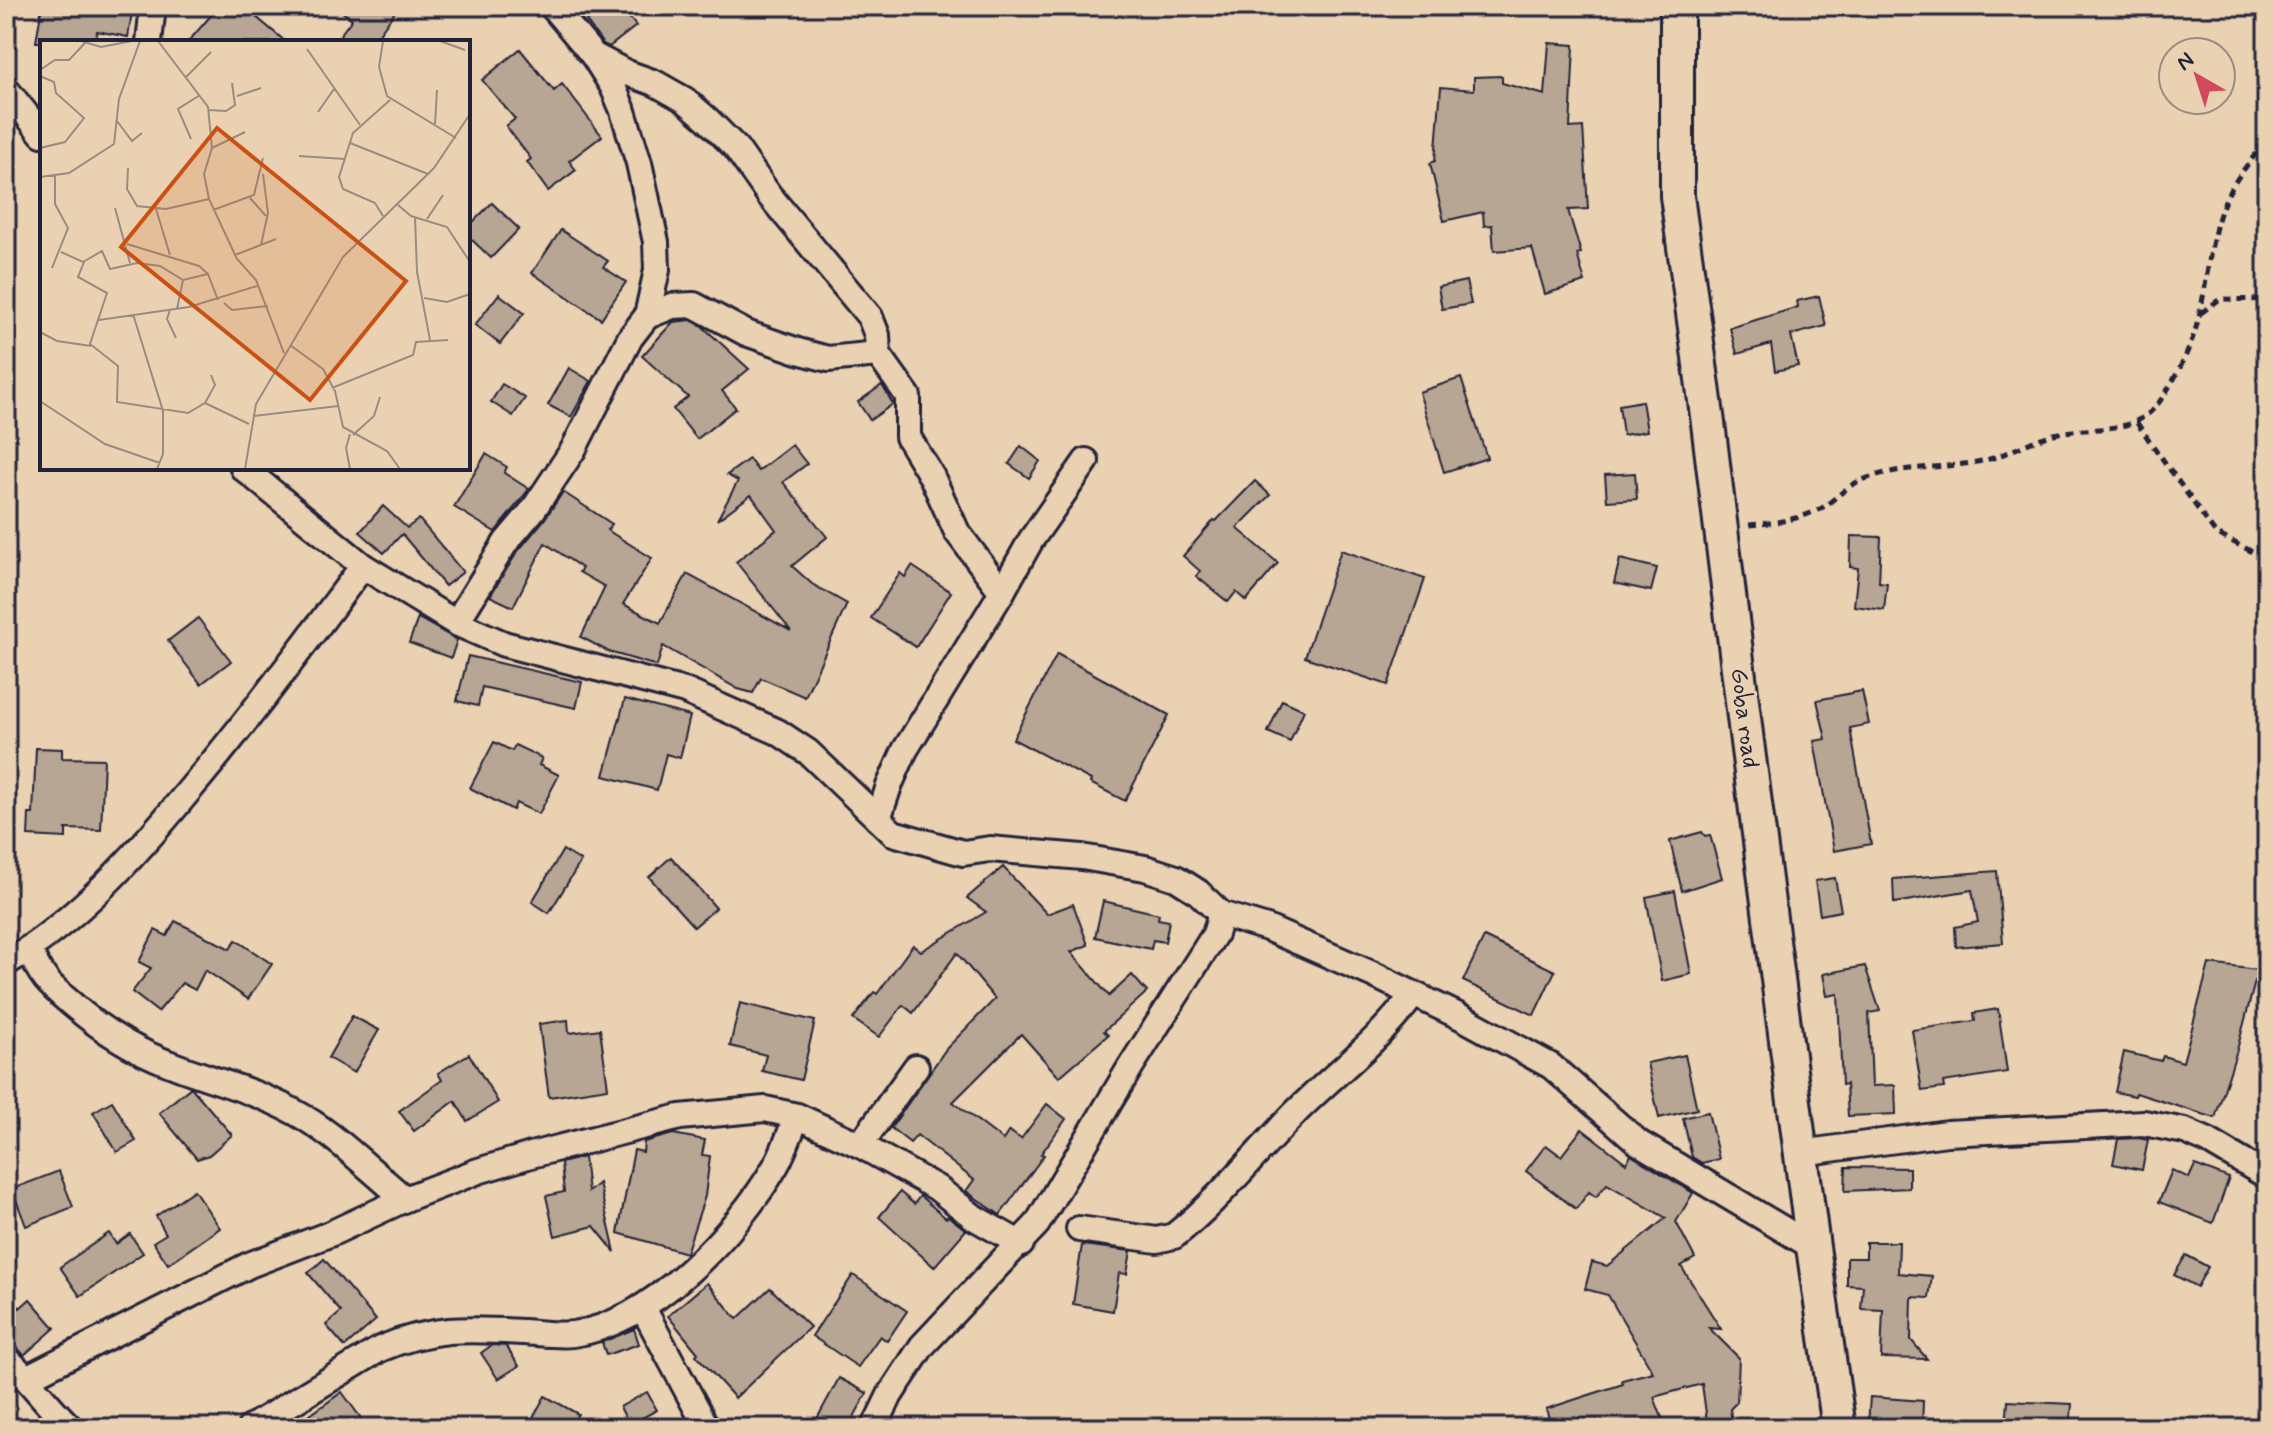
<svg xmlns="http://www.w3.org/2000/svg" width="2273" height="1434" font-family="Mynerve,sans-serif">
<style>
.building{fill:#b7a693;stroke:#22223b;stroke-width:2}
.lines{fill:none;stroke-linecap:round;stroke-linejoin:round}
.minor-casing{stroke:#22223b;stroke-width:30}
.secondary-casing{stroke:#22223b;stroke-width:38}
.path{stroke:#22223b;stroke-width:5;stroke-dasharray:8 6;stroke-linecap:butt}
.minor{stroke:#e9d1b1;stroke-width:24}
.secondary{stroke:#e9d1b1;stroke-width:32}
.labels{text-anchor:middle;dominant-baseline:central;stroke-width:6;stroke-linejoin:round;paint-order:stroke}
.street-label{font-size:24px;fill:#22223b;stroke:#e9d1b1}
.inset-road{fill:none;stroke:#998b82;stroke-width:2}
.view{fill:#ca5113;fill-opacity:0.15;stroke:#ca5113;stroke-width:4}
.inset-edge{fill:none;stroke:#22223b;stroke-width:4}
</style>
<rect width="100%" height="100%" fill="#e9d1b1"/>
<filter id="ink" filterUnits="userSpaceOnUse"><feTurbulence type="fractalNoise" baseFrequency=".0125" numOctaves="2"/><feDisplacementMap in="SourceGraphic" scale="16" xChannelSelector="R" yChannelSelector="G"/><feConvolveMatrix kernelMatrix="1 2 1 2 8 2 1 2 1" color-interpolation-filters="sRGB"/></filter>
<g filter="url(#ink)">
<g class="building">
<path d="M42,6H133L128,37L97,31L95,42H36Z"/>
<path d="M219,6H243L286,42H188Z"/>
<path d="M334,6H399L373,42H335L352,19Z"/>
<path d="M605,6H620L636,26L609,47L603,44L586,21Z"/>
<path d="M1549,43L1574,45L1570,128L1583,127L1588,209L1568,210L1581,253L1577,254L1585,282L1545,294L1532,248L1494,251L1492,225L1484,226L1483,212L1444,221L1430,163L1435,161L1441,87L1474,90V77L1502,76V83L1545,95Z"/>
<path d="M520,49L554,91L562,84L602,136L569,161L576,170L548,191L527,162L531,159L506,126L515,119L482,80Z"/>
<path d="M492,203L519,229L491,258L468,236V227Z"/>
<path d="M561,230L608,261L603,267L626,282L601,319L532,273Z"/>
<path d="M1466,281L1471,304L1442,309L1438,287Z"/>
<path d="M499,294L524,313L500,344L475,325Z"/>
<path d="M1819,296L1826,326L1791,335L1798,366L1775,371L1771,344L1737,354L1730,328L1798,307L1797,301Z"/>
<path d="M691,320L702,326L749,369L722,391L736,408L697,439L673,409L688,397L642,356L673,322Z"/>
<path d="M569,368L591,381L571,417L548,405Z"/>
<path d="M1461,378L1487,458L1444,472L1419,392Z"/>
<path d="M502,384L525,398L513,416L491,402Z"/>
<path d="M882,385L893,404L870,420L858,402Z"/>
<path d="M1642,401L1647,431L1623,435L1619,405Z"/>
<path d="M792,445L807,464L783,482L827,537L792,566L812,584L847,604L805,697L761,678L753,693L738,689L663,646L657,666L609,652L581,637L605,587L579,572L582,568L545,543L513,607L490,596L518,551L544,520L563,492L612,524L607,530L652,558L623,604L660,623L687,574L791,631L736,562L776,530L751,495L717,520L738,481L727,475L749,459L758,471Z"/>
<path d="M1021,446L1040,461L1029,478L1009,464Z"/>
<path d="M486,454L507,467L504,473L529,489L495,532L454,507Z"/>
<path d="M1635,473L1637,499L1607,501L1605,475Z"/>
<path d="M1255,481L1270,495L1237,528L1278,563L1246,601L1236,592L1228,602L1196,576L1200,571L1183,556L1214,520L1216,521Z"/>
<path d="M383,506L407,528L419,519L463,572L445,586L402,534L384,553L360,532Z"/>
<path d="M1851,536L1881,537L1879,582L1887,583L1884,610L1854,606L1858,568L1850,567Z"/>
<path d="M1341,550L1425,579L1388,685L1305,657Z"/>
<path d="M1620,559L1657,568L1651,591L1614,583Z"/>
<path d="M912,566L951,592L916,647L871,618L900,573L905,577Z"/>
<path d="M198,618L231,661L201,684L168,641Z"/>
<path d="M418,618L457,640L451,658L409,643Z"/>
<path d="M1057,654L1169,715L1125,801L1090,783L1091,780L1013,739Z"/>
<path d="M468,656L582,682L576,708L482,687L478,706L457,701Z"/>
<path d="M1862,691L1869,724L1850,728L1871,844L1834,851L1814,741L1826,739L1817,700Z"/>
<path d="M625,699L690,716L680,758L666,754L657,790L604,776Z"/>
<path d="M1282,700L1304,710L1290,742L1268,732Z"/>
<path d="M494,742L512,751L515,745L542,758L539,765L559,775L539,814L516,803L513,810L470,788Z"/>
<path d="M36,748L62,749V758L104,759L101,830L66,829V838L28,836L29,814H33Z"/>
<path d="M1702,832L1705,836L1710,835L1722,878L1682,891L1670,841Z"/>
<path d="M563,850L581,861L549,913L532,902Z"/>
<path d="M671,857L716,908L694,927L649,877Z"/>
<path d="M1003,867L1047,914L1073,904L1088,945L1071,952L1109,996L1132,975L1147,992L1104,1031L1108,1035L1059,1077L1021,1034L953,1102L1003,1140L1009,1131L1021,1139L1047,1104L1066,1119L1041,1154L1044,1155L1000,1215L966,1191L974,1180L917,1135L910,1143L891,1128L946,1049L995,999L957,953L913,1013L903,1005L879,1037L853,1019L874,992L877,994L913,945L921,951L986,912L967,898Z"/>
<path d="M1997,871L2003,943L1956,947L1955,927L1978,922L1972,890L1894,903L1893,879Z"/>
<path d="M1835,878L1841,911L1820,915L1815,881Z"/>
<path d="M1675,891L1691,974L1662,981L1646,897Z"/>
<path d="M1103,901L1159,914L1158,919L1169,921L1165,942L1153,940L1151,949L1095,937Z"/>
<path d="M175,921L230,949L236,940L272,964L248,999L205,970L195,990L182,983L158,1012L132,992L151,968L139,962L155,930L167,936Z"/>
<path d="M1484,937L1555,971L1534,1015L1463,981Z"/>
<path d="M2209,964L2258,970L2237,1050L2215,1118L2136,1093L2135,1096L2115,1092L2124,1052L2161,1061L2163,1056L2183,1062Z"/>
<path d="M1865,966L1880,1011L1869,1013L1872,1086L1895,1085L1896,1114L1848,1116L1846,1084L1842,1085L1838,994L1827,996L1823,974Z"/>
<path d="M740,1003L815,1021L801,1080L762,1071L766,1055L730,1046Z"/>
<path d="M1998,1009L2007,1072L1943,1082L1944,1088L1922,1091L1912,1030L1975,1021L1974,1013Z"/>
<path d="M352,1016L379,1030L354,1073L328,1058Z"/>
<path d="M568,1020L569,1033L600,1029L608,1088L549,1097L539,1024Z"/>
<path d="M469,1054L498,1102L467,1121L455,1101L414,1131L399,1111L442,1080L438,1073Z"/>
<path d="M1685,1055L1697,1109L1659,1118L1647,1063Z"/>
<path d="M191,1087L232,1135L209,1155L197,1159L159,1113Z"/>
<path d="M112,1101L136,1141L117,1152L93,1112Z"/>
<path d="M1708,1112L1719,1159L1702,1163L1692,1157L1683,1118Z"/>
<path d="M1582,1129L1626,1163L1631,1155L1693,1193L1676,1222L1695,1258L1681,1266L1721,1329L1709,1328L1739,1358L1737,1402L1730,1409L1733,1428H1708L1702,1384L1654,1397L1664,1423L1652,1428H1552L1546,1409L1623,1384L1622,1380L1653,1372L1608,1295L1585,1289L1592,1262L1607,1266L1666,1218L1607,1184L1596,1197L1589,1192L1576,1209L1526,1171L1546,1145L1561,1156Z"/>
<path d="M673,1134L705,1140L702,1155L710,1156L705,1196L686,1253L618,1233L634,1150L643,1152L644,1142Z"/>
<path d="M2138,1138L2148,1140L2142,1170L2113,1164L2118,1139Z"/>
<path d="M584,1157L588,1192L599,1183L615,1252L594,1226L555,1236L546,1196L564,1192L561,1163Z"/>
<path d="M2195,1165L2229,1178L2213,1223L2159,1202L2172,1170L2189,1178Z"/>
<path d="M1846,1167L1909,1168V1188L1845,1191Z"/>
<path d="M59,1171L73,1207L26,1226L12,1189Z"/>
<path d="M194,1190L220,1228L168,1264L153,1242L166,1234L156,1216Z"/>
<path d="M900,1192L914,1204L920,1196L946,1218L948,1216L966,1230L934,1267L879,1217Z"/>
<path d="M109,1233L116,1244L130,1234L143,1253L80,1296L60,1267Z"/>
<path d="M1866,1242H1899L1898,1273L1932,1276L1929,1298L1912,1297L1911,1340L1927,1359L1881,1358L1883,1310L1861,1309L1863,1286L1847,1285V1258H1866Z"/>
<path d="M1082,1245L1131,1251L1127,1274L1119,1273L1113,1311L1073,1304Z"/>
<path d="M2186,1255L2208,1267L2197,1287L2174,1275Z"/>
<path d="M324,1259L376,1320L345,1347L326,1325L341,1312L308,1273Z"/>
<path d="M853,1275L907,1311L887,1341L880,1336L858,1367L812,1336Z"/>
<path d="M707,1283L737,1319L770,1288L810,1327L735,1398L696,1355L698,1353L668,1316Z"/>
<path d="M6,1291L20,1308L30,1299L55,1328L24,1355L6,1336Z"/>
<path d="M634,1329L639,1344L606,1355L602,1342Z"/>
<path d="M492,1345L506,1346L519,1366L498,1379L481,1353Z"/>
<path d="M839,1378L867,1393L848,1428H812Z"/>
<path d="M342,1392L368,1428H292Z"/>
<path d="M647,1392L657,1410L629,1425L620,1407Z"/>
<path d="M545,1396L578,1414L570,1428H527Z"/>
<path d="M1870,1397L1923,1401L1922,1428L1868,1425Z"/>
<path d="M2008,1401L2072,1404L2070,1428H2006Z"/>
</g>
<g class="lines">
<g class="minor-casing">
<g id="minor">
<path d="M149,42L153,6"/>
<path d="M593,55L627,73L655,83L685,100L707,119L736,148L769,195L870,317L877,335L878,354L908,396V437L932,477L957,532L1002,592"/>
<path d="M6,89L42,134"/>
<path d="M647,316L672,306L694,305L746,333L798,351L828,359L878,354"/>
<path d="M243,468L363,566L456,623L504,644L685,691L778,732L808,752L893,833L963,853L990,849L1082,857L1145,868L1176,878L1198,892L1221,914L1267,928L1372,974L1463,1018L1551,1066L1639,1143L1813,1247"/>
<path d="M456,623L506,542L533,510L573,450L630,338L647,316L657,270L656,242L639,163L622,108L613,87L593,55L552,6"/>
<path d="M878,819L889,786L905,750L1002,592L1031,540L1086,461"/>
<path d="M30,949C39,977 52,987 74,1006C102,1030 133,1050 168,1063C213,1081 263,1092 305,1118C341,1140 372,1172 405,1199"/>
<path d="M6,963C77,921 135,856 187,793C249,720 305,643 363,566"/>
<path d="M860,1145L916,1067"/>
<path d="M1801,1153L1947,1133L2144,1123L2185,1131L2208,1141L2267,1176"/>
<path d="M1079,1229L1157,1240L1174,1236C1218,1201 1255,1154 1295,1113C1335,1073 1379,1041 1413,995"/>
<path d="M643,1308L707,1428"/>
<path d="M6,1358C30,1380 48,1406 71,1428"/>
<path d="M28,1377L249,1265L332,1233L405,1199L478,1171L531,1155L680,1117L765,1109L797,1116L860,1145L937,1188L975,1218L1021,1244"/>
<path d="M250,1428L380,1349C433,1326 469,1329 524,1332C540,1333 558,1336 573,1334C651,1324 737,1232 775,1167C784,1152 790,1133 797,1116"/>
<path d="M874,1428L890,1395L922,1346L1037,1224L1131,1066L1215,934L1221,914"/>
</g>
</g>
<g class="secondary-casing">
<path id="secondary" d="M1677,6V196L1708,423L1747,742L1813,1247L1839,1428"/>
</g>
<g class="path">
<path d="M2201,313L2220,299L2267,300"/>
<path d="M2137,423L2215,533L2267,559"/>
<path d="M1749,525C1773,523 1798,520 1820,509C1834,501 1845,487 1860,481C1899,464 1945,470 1986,460C2009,454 2031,440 2054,434C2092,425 2135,437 2160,401C2179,374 2193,344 2200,312C2209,273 2210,231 2228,194C2238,175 2254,157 2267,139"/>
</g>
<use href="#minor" class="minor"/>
<use href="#secondary" class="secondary"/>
</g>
</g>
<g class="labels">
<g class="street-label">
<text transform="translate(1744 718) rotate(83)">Goba road</text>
</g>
</g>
<g transform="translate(40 40)">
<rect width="430" height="430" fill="#e9d1b1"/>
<path class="inset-road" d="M41,1L61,7L92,1M118,1L168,67L172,108L164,134L169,159L197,219L216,240L244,313M343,1L339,27L347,56L416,98M400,1L425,10M267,9L320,85M0,30L15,20H29L45,3M0,36L14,42L16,53L44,78L25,102L0,108M146,37L171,12M197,56L221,48M169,70L186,71L195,65L192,43M278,72L294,49M77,81L92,101L102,93M395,84L397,50M151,99L138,69L160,55M310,103L388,134M172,108L205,92M259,116L305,119M88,128L87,149L97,166L126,169L169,159M0,137L29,133L74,104L79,59L100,1M210,158L226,176M358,165L371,176L407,187L430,222M75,168L90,223M116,169L130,215M173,170L214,155L223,118M343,176L335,163L303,149L299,137L313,93L350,60M375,177L377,232L390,300M387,179L403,155M87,204L159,226L168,234L178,260M221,205L228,173L223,134M21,212L43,222L62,211L70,229L97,223L120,226L143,240L168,234M195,215L236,199M44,222L38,237L67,253L50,304L78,326L77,362L148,373L165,363L209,384M12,228L28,188L15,164V135M384,258L407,262L430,254M184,263L192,270L228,266M137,269L143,240M130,270L127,279L136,298M93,274L123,371V414L117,429M59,280L149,267L217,246M0,292L17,301L51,306M250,305L283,329L295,351L303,387L347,411L360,429M292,348L373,315L376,302L408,300M0,361L65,404L120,423M165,363L175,345L171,335M213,376L298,366M313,395L334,376L340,357M205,429L216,364L303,217L394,128L430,74M310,429L306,408L310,394"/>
<path class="view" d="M177,88L366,241L270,360L81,207Z"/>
<rect width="430" height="430" class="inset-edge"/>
</g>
<rect width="2273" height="1434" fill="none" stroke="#e9d1b1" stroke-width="32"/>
<rect x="16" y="16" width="2241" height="1402" fill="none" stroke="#22223b" stroke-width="3" filter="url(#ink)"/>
<g transform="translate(2197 76) rotate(321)"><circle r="38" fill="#e9d1b1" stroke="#998b82" stroke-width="2"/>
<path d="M0-6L14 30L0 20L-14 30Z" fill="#d1495b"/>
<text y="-12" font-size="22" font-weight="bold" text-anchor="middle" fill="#22223b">N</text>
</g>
</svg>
